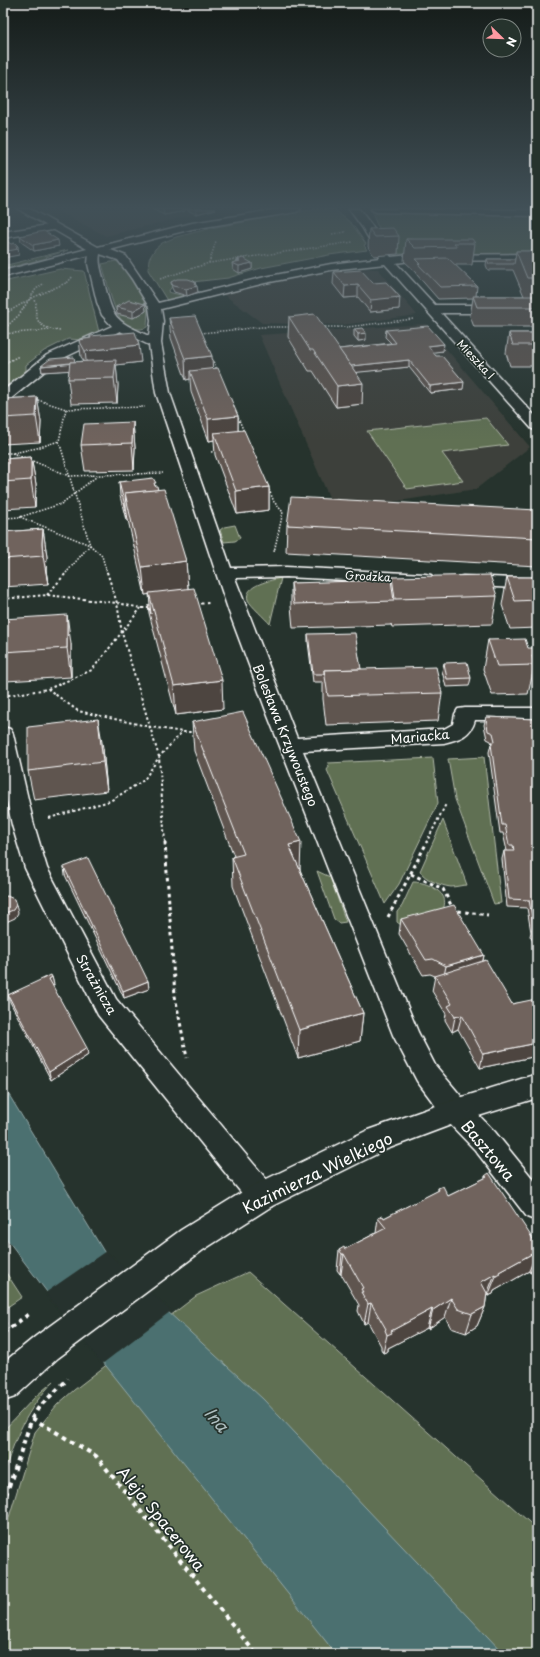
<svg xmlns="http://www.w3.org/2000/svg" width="540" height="1657" font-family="'Playpen Sans',sans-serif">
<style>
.built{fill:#3c413b}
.green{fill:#607052;stroke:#b0b8a8}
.water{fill:#4b6f70;stroke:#93a9a9}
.pier{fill:#26332d}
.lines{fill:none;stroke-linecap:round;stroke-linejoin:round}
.street-casing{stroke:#fff;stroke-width:3}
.secondary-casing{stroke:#fff;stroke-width:3}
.path-far3{stroke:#fff;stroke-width:1.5;stroke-dasharray:1.5 1.5;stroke-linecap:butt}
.path-far2{stroke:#fff;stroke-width:2;stroke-dasharray:2.5 2.5;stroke-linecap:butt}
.path-far1{stroke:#fff;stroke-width:3;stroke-dasharray:3.5 3.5;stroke-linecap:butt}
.path{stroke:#fff;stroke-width:4;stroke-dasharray:4.5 4.5;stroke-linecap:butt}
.street{fill:#26332d;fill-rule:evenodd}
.secondary{fill:#26332d;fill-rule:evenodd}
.wall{fill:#5f5550;stroke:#fff}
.shaded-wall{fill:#4e4541;stroke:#fff}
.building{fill:#6f635d;stroke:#fff}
.labels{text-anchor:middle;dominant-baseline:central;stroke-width:3.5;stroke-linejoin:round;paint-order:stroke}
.far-street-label{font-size:11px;fill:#fff;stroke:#26332d}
.street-label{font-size:13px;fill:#fff;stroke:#26332d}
.near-street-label{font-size:16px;fill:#fff;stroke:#26332d}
.near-water-label{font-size:17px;font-style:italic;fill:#aebebf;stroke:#26332d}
</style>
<rect width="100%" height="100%" fill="#26332d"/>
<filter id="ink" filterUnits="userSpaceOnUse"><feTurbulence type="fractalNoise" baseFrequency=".025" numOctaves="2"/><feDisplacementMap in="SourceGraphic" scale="8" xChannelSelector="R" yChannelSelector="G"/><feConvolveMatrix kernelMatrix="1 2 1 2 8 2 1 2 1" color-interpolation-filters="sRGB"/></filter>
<g filter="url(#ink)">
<g class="built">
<path d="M54,209H216L106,236Z"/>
<path d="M359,268L378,269L417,315L342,325L262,323L223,294L297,277Z"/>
<path d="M425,324L530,447L476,489L335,511L259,335Z"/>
</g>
<g class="green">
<path d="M316,209H334L352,224L366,244L364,245L367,250L329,255L261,268L228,278L174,284L168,292L189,297L168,302L148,270L149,259L155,249L162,243L176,237L216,227Z"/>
<path d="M370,209H502L525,213L537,212V255L398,254L377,225Z"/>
<path d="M68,250L46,257L47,258L3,269V266Z"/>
<path d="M116,261L122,265L148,308L147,327C139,332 125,327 120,318C111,304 107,280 102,264Z"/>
<path d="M60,269L84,271L99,332L83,340L68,339L44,351L26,365V371L3,389V282Z"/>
<path d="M486,418L508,445L442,453L463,481L407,489L367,431Z"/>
<path d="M235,525L240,538L235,541L224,542L220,530L224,527Z"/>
<path d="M281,578L270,624C265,618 251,606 248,600C243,585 272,580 281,578Z"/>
<path d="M484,757L501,903L494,904L455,799L448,759Z"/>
<path d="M433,758L438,803L399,884L385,904L327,770L329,767L328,763Z"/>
<path d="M443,820L467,885C462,885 456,887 451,887C441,886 424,879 420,871Z"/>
<path d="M317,871L330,877L346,922L339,923L334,919Z"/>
<path d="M413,882C422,882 427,884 434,888C446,896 447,901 441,915L401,925L397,922V912L402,906Z"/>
<path d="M3,1268L22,1297L3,1310Z"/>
<path d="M248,1272L537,1529V1654H3V1537L35,1432L57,1405L74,1390L196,1296Z"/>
<path d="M54,1381C26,1410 15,1438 3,1476V1431L36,1396Z"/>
</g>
<path class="water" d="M3,1085L106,1255L263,1399L504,1654H336L47,1292L3,1234Z"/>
<path class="pier" d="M106,1251L171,1311L102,1364L45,1293Z"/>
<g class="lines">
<g class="street-casing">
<g id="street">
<path d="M349,209H359L372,226L384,247L383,249H375L362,227Z"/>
<path d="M371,209L537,210V216L376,212Z"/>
<path d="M55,224L60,227L59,229L3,238V232Z"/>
<path d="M96,247L111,250L126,256L158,303L265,277L331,264L380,258L379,255L384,252L388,253L391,257L410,255L537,254V260L410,261L396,263L435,305H537V313H441L537,418V430L532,429L385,264L331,270L265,283L161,309L163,321L161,343L170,393L231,568L286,567L425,574L431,575L434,579L431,583L425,584L286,577L235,578L297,738L444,729L453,724L455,714L458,709L465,708H537V720H475C471,736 459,739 444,743L303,751L418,1032L435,1065L466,1102L495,1132L537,1184V1221L527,1217L475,1150L446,1120L417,1081L393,1035L268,716L229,612L156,393L149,345L120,331L57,361L8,401L3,402V391L47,355L112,326L102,315L97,302L88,264L89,253L92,248ZM100,254L118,260L132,279L149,307L151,321L149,336C114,320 113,319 104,282C102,272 98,264 100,254Z"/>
<path d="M463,576L537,579V589L457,585L454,581L457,577Z"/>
<path d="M3,727L10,729L13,734L34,825L47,868L116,999L272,1186L277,1196L272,1206L262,1210L252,1206L98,1015L25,868L12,825L3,782Z"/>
</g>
</g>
<g class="secondary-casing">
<g id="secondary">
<path d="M18,209H30L98,247L192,223L279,209H301L296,212L192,229L3,277V271L87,249Z"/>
<path d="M537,1074V1098L456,1123L387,1149L272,1206L203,1250L58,1358L15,1397L3,1401V1363L36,1336L181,1230L252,1186L368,1130L456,1099Z"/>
</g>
</g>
<g class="path-far3">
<path d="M332,234L346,232"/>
<path d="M209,263L216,241"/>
<path d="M160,279L209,263L353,242"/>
<path d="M32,298L36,303C34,323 41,328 60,331"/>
<path d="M3,315L32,298L68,282L73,276"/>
<path d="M322,327H347L413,319"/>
<path d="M3,330L19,315L36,289L43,284"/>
<path d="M201,333L262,327H291"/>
<path d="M3,334L50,330"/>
<path d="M211,356L217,370"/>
<path d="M3,364L19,356"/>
<path d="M35,399L66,409L145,407"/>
<path d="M66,409L59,441L90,545L102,556L107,573"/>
<path d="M237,415L244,432"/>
<path d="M211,452L217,451"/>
<path d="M3,453H12L26,458"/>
<path d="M13,453L37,448L59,441"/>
<path d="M30,460L70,476L163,473"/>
<path d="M268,487L274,502L283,512L274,552"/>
<path d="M20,517L90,545L66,573"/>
<path d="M3,518L20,517L61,504L96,477"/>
</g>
<g class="path-far2">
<path d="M107,572L117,603L122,633L159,757L165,843"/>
<path d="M47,595L67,572"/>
<path d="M3,599L47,595L117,603L141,608H151"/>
<path d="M196,604L209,603"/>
<path d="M48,689L92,670L141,608"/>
<path d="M3,696L48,689L78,711L151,727L183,732H195"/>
<path d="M49,818L110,801L144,780L159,757L182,732"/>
<path d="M426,843L446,804"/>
</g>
<g class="path-far1">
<path d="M165,842L175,996L187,1058"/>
<path d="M411,874L443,889L452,907L458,911L488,915"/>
<path d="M388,917L427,842"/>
</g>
<g class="path">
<path d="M3,1321L8,1329"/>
<path d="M3,1333L29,1314"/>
<path d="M32,1418L96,1456L256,1654"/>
<path d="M3,1504L32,1418L39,1407L68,1379"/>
</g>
<use href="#street" class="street"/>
<use href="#secondary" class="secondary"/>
</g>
<g class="wall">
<path d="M152,209H184L185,211L164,215Z"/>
<path d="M185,209H216L196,214Z"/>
<path d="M369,229L399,236L398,254L374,256L368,247Z"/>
<path d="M20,236L59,246L34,251L21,242Z"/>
<path d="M406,239L475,243L472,265H455L477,286L476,296H524L513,270H488L486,265L487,259H515L516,251H537V327H474L470,316L473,298L438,299L417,275V273L404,261Z"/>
<path d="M237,260L252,263V269L239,273L233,269L232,263L237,262Z"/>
<path d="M334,272L373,283L391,287L396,292L399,309L370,312L358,297L344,298L333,284Z"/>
<path d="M171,282H195L198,292L187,296L174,292L172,288Z"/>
<path d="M145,304L146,311L133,318L117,314L116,307Z"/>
<path d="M289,317L339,349L391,343L385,337L386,330L443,351L432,352L463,389L430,393L409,367L356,372L362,404L336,407L313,371H309L288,337Z"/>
<path d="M169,318L213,369L238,416V431L269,487V510L237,514L215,455L214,440L209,441L191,392L190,379L186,380L171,338Z"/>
<path d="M354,329L366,340L358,341L354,336Z"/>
<path d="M509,333H537V366H510L506,353Z"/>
<path d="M90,336L141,362L116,365L118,385L117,403L71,404L68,379L69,370L42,372L41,366L84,361L81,357L79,340L90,338Z"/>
<path d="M37,397L41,422L40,442L3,444V399Z"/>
<path d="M133,422L135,448L134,470L85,471L81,445Z"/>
<path d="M31,457L36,484L35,507L3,509V459Z"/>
<path d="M119,482L156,486L158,490L186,561L188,588L223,709L176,715L149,613L148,605H150L149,594L145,595L128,520H126L120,496Z"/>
<path d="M537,510V566L286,552L287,525Z"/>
<path d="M43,529L47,557L46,570L48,584L3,587V532Z"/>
<path d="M392,577L497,596L492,624L392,627L391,624V625L293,628L291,606V583H391Z"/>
<path d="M507,577H537V628L510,629L502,605Z"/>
<path d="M3,623L71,644V677L6,681L3,666Z"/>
<path d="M308,634L361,669L442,693L438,721L326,725L323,699V682H313L308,642Z"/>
<path d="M488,640L528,648L537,655L528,694L492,695L483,669Z"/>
<path d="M444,663L471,678L469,686L446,687L442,671Z"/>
<path d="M486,717L537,719V944L536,943H534L530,936L531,932L527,908L507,907L502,859L504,851H507L503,833H500L489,752L491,744H492L491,741L487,739L484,725Z"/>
<path d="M192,722L300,870L363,1013L360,1041L298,1058L233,886L232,857L234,856L194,751Z"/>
<path d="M103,748L107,791L34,800L28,771Z"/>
<path d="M64,867L148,981L149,989L124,998L65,875Z"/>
<path d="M401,919L484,955L483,961L512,1004L537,1000V1056L480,1068L458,1029L452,1032L445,1020L446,1014L432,991L435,976L430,974L423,975L399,934Z"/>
<path d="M52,977L54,985L52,986L88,1055L51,1080L10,1002L8,995Z"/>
<path d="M485,1176L537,1245V1263L534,1271L530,1273L529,1271L494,1291L493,1294L488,1296L487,1294L485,1307L477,1326L466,1333L451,1328L445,1317L428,1329L427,1328L388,1348V1351L383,1353L381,1349V1346L368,1322L364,1324L358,1311L359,1305L341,1274H340L337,1270L339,1250L345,1249L376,1233L378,1218H384L438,1191V1188L448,1196L485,1178Z"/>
</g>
<g class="shaded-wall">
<path d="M163,209H184L185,211L164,215Z"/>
<path d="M196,209H216L196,214Z"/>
<path d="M58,240L59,246L34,251L33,245Z"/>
<path d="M15,246H18L19,255L3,258V252Z"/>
<path d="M252,263V269L239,273V266Z"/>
<path d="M195,282V287L197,286L198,292L187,296L186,289Z"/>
<path d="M358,285V297L344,298L345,286Z"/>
<path d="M396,292V298L400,297L399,309L370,312L371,300Z"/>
<path d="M145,304L146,311L133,318V311Z"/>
<path d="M366,333V340L358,341V334Z"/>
<path d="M444,344L443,351L427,353L428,346Z"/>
<path d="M139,345L141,362L116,365L118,385L117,403L114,378L87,369L85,351Z"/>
<path d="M212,356L213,377L190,371V379L186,380L185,359Z"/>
<path d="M409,360V367L341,374V367Z"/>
<path d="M76,363V370L42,372L41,366Z"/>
<path d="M464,382L463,389L430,393V386Z"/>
<path d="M363,383L362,404L336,407L337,386Z"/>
<path d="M37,397L41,422L40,442L36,416Z"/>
<path d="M238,416V438L214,433V440L209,441L208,419Z"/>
<path d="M133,422L135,448L134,470L132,443Z"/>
<path d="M31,457L36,484L35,507L31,480Z"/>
<path d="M269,487V510L237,514L236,491Z"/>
<path d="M125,506H126L128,520H126Z"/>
<path d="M43,529L47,557L46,570L48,584L43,556L42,543Z"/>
<path d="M186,561L188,589L145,595L142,567Z"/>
<path d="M67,615L71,644V677L67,648Z"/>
<path d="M222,680L223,709L176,715L174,686Z"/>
<path d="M98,719L103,748L107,791L103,762Z"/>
<path d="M301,842L300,871L289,845Z"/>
<path d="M16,905L18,913L15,918L4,923L3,914Z"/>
<path d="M484,955L481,970L443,981L446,966Z"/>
<path d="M52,977L54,985L51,987L49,979Z"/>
<path d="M148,981L149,989L124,998L123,991Z"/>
<path d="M363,1013L360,1041L298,1058L299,1030Z"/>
<path d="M462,1015L458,1029L452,1032L455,1017Z"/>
<path d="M537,1043V1056L480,1068L483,1054Z"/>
<path d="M87,1048L88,1055L51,1080L49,1072Z"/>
<path d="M537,1251L529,1271L494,1291L493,1294L488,1296L496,1276L499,1272Z"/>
<path d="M342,1254H344L341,1274H340Z"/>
<path d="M537,1256V1263L534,1271L530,1273Z"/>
<path d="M495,1274L487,1294L474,1302L481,1282Z"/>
<path d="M451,1298L445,1317L428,1329L433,1310Z"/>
<path d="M371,1303L368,1322L364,1324L368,1304Z"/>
<path d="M485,1307L477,1326L466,1333L472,1314Z"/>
<path d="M432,1309L427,1328L388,1348V1351L383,1353L387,1335L391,1331Z"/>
</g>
<g class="building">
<path d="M393,228L399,236L375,237L369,229Z"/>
<path d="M44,231L58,240L33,245L20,236Z"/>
<path d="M4,239L11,244L15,243L18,246H15L18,249L3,252V240Z"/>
<path d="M406,239H472L475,243H454L457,247L415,248Z"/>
<path d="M516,251H537V278H527Z"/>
<path d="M243,258L252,263L239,266L232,263L240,261L237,260Z"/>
<path d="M448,258L477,286L440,287L418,264H420L415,259Z"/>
<path d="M487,259H515L514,264H489Z"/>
<path d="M361,270L373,283L386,282L400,297L371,300L358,285L345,286L334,272Z"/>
<path d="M177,279H188L194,281L195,282L194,284L197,286L186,289L173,286L171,282Z"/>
<path d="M473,296H537V307H477Z"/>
<path d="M129,300L145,304L133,311L116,307Z"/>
<path d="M315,314L363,383L337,386L313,350H310L289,317Z"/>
<path d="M195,316L212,356L185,359L169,318Z"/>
<path d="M428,326L444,344L428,346L436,356H442L464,382L430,386L409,360L351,366L339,349L396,343L386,330Z"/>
<path d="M362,328L366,333L358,334L354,329Z"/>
<path d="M135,332L139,345L85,351L79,340L91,338L90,336Z"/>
<path d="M509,333H537V345H513Z"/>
<path d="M74,357L75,362H70V363L41,366L50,359Z"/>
<path d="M116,360L114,378L68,379L70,362Z"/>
<path d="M218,368L238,416L208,419L190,371Z"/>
<path d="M37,397L36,416L3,418V399Z"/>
<path d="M133,422L132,443L81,445L84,424Z"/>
<path d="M244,430L269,487L236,491L214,433Z"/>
<path d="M31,457V480L3,482V459Z"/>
<path d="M153,478L156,483H154L155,486H157L158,490L125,493L126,506H125L119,482Z"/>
<path d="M164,489L186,561L142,567L125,493Z"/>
<path d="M291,497L537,510V538L287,525Z"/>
<path d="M43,529L42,543L43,556L3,559V532Z"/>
<path d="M490,575L497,596L395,599L392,577Z"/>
<path d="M507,577H537V600L515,601Z"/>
<path d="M391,580L394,601L294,604L291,583Z"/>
<path d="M194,588L222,680L174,686L149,593Z"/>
<path d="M148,605H150L151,614Z"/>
<path d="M67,615V648L3,652V619Z"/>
<path d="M355,633L361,669L324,670V674H313L308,634Z"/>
<path d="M525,639L528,648H534L537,655L532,656L535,665L497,666L488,640Z"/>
<path d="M467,662L471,678L447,679L444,663Z"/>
<path d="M436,667L442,693L328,696L324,670Z"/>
<path d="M243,712L301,842L289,845L363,1013L299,1030L232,857L244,854L192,722Z"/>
<path d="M486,717L537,719V935H536L532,929L534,928L529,900L509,899L504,851H514L513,845H509L505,825H502L491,744L495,741L493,733L488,731Z"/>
<path d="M98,719L103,762L28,771V727Z"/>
<path d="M88,858L148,981L123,991L64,867Z"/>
<path d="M7,896L14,899L16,905L13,910L3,914V897Z"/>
<path d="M454,905L484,955L446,966L433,959L426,960L401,919Z"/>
<path d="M486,960L512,1004L536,999L537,1000V1043L483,1054L462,1015L455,1017L448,1006L452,1004L435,976Z"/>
<path d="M51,975L52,977L49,979L87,1048L49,1072L8,995Z"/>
<path d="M489,1173L537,1245V1251L499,1272L500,1274L496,1276L495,1274L481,1282L487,1293L485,1307L472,1314L458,1309L451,1298L433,1310L432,1309L391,1331L392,1333L387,1335L385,1330L386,1329L371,1303L368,1304L361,1292H363L361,1289L363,1288L344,1254H342L339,1250L344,1247L345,1249L386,1228L378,1218L383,1216L384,1218L439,1190L438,1188L443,1186L448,1196L487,1177L485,1176Z"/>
</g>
</g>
<linearGradient id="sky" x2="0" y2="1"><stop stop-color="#151c19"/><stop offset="0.47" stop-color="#415057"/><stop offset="1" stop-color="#415057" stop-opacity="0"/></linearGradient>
<rect width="540" height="441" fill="url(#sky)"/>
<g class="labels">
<g class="far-street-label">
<text transform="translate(476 359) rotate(47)">Mieszka I</text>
<text transform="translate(368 576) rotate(3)">Grodzka</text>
</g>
<g class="street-label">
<text transform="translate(286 735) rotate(68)">Bolesława Krzywoustego</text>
<text transform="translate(420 736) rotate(-5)">Mariacka</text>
<text transform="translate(97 984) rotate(60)">Strażnicza</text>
</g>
<g class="near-street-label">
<text transform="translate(489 1150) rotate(50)">Basztowa</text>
<text transform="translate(317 1172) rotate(-26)">Kazimierza Wielkiego</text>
<text transform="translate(162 1518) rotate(51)">Aleja Spacerowa</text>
</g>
<g class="near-water-label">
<text transform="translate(217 1419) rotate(49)">Ina</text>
</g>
</g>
<rect width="540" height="1657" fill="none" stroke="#26332d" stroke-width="16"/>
<rect x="8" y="8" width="524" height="1641" fill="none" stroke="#fff" stroke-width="1.5" filter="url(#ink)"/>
<g transform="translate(502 38) rotate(113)"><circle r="19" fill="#26332d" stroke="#7d8581"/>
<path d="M0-3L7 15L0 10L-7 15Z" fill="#ff9aa2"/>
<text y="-6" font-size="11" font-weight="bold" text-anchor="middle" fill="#ffffff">N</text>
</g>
</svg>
